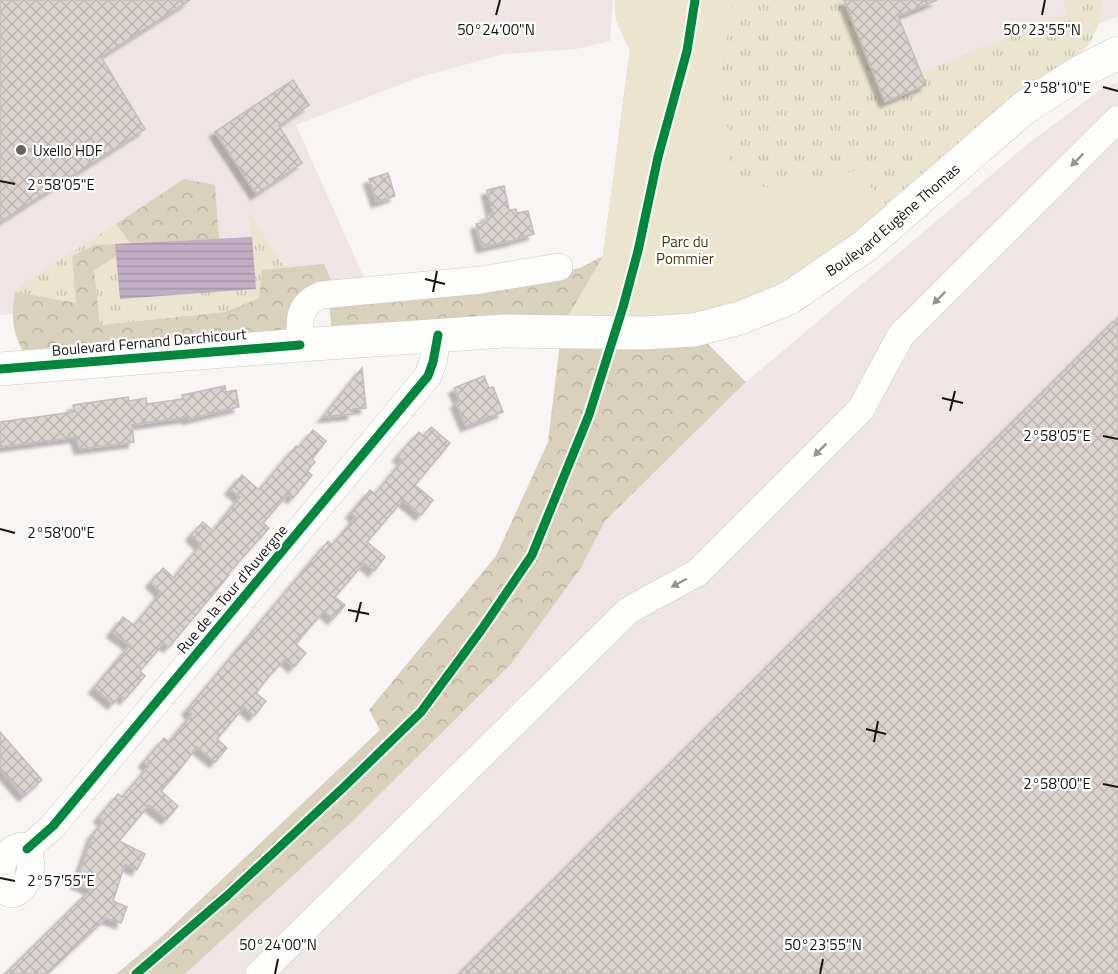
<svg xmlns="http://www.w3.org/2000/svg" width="1118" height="974" font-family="'Titillium Web',sans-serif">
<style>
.built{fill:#efe5e4}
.grass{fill:url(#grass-tufts)}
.forest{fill:url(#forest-crowns)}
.green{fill:#ebe4cf}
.water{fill:url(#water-rules)}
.building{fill:url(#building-cross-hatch);stroke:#c0bdbc;stroke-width:1.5;filter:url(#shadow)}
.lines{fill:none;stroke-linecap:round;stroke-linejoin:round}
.minor-casing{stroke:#cac8c7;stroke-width:28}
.major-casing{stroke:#cac8c7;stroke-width:34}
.minor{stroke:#fefefd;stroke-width:27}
.major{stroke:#fefefd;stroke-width:33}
.cycleway-casing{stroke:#fff;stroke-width:13}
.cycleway{stroke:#00873e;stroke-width:9}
.oneway{fill:#969594}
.ticks{fill:none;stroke:#161514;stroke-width:2}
.poi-dot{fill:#656362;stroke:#fff;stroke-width:2}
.labels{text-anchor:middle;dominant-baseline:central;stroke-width:4.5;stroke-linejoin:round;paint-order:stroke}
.poi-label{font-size:15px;fill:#161514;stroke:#fff;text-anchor:start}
.street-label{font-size:15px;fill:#161514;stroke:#fff}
.park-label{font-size:15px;fill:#493d0c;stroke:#fff}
.ticks-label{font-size:15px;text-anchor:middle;fill:#161514;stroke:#fff;stroke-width:4.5;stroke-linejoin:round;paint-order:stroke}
</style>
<defs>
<pattern id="grass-tufts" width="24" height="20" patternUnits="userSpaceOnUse" patternTransform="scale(1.5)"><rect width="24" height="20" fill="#ebe4cf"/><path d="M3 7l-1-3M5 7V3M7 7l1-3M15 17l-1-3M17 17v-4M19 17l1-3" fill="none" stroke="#c9c3b1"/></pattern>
<pattern id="forest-crowns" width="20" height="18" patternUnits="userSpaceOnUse" patternTransform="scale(1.5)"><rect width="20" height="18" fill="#d9d1bc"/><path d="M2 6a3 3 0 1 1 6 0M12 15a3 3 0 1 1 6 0" fill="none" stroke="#bab3a1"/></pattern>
<pattern id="water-rules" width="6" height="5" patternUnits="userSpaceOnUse" patternTransform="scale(1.5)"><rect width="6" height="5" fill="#c1aec4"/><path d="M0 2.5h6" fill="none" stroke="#a595a8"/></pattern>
<pattern id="building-cross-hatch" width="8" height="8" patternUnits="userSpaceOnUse" patternTransform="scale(1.5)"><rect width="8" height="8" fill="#dbd3ce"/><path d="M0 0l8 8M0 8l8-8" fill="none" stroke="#bbb4b0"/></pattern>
<filter id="shadow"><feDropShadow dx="-5.5" dy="5.5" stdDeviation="1.5" flood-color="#0004"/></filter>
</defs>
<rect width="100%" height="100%" fill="#f9f5f4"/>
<g class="built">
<path d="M0,0H613L610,41L576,49L504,54L417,78L296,125L365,280L0,315Z"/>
<path d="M812,0H1118V16L860,130Z"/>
<path d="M1118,81V974H185L353,821L511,664L581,568L605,521L746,382L1030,142L1100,90Z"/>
</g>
<g class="grass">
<path d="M733,0H844L886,101L926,85L921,73L1067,13L1064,0H1101L1102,3L1098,25L1090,43L1070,63L1015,96L885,205L857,170L780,190L723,179L733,146L718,95Z"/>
<path d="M249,213L285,268L262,270L259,298L225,312L100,325L94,270L117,256L120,299L256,288Z"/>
<path d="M116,224L130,243L95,245L76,303L15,292L22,284Z"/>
</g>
<g class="forest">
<path d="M615,0H733L718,95L733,146L723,179L781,190L857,170L695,331L746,382L605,521L581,568L511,664L353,821L185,974H116L161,937L380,730L369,710L496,556L548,442L559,351L564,332L332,333L329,303L542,276L580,268L603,256L630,50L616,20Z"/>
<path d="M184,179L215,185L219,239L130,243L116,224Z"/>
<path d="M115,244L117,256L94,270L100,325L225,312L259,298L262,270L324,264L333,284L286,335L24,354C12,331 11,317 15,292L76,303L72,256L95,245Z"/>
</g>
<path class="green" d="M615,0H733L718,95L733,146L723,179L781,190L857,170L896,219L740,318H567L603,256L630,50L616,20Z"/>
<path class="water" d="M252,237L256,289L120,299L115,244Z"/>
<g class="building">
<path d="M0,0H190L101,57L145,129L0,222Z"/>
<path d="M844,0H937L898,16L926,85L885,102Z"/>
<path d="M293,80L309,105L279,126L302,163L256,194L215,132Z"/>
<path d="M388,173L395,196L377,202L369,179Z"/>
<path d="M504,186L509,210L516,209L517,213L528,211L534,234L515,239V240L482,247L476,224L488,221L486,215L493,214L487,190Z"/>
<path d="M1118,317V974H459L911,523Z"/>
<path d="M362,368L366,408L353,409V414L323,417Z"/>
<path d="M484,376L489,388L493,387L503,412L466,426L456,402L460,401L454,388Z"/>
<path d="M225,386L226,392L236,390L239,407L188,419L187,417L132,425L134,442L80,449L76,437L0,447V422L74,412L73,405L128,397L129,401L146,398L147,404L183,399L182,395Z"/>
<path d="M431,427L450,443L415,485L433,500L421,515L403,500L367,542L385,557L374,571L364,563L335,597L345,605L333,619L324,611L309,628L296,644L306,653L294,667L285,659L269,676L256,693L266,701L254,716L244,707L217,739L227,748L215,762L197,747L179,770L161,791L178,806L167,819L149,805L119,841L145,854L137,870L125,864L113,901L127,907L121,923L106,918L47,974H5L91,889L76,883L93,834L104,821L99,817L118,794L122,797L149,766L144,762L164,738L169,742L192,714L187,710L328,541L332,545L356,517L351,513L370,490L375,494L403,460L398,456L409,443L419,432L423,436Z"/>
<path d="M313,430L326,441L312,459L315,462L307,471L312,475L293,498L288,494L263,523L269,528L228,574L229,575L169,647L164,643L140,671L145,676L125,699L120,695L113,704L94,688L130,645L112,632L123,617L134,625L148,609L161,592L151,582L163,568L174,578L187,561L201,545L191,535L203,522L213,531L240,497L230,489L242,475L259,490L296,446L298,448Z"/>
<path d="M0,732L42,780L24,796L0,769Z"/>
</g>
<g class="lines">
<g class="minor-casing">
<g id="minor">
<path d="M300,345C300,322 296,306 321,295L481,280L559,267"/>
<path d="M21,846C45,858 19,914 1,886C0,869 2,851 21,846Z"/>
<path d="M27,849L53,826L428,376L433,362L438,335"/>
<path d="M259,974L629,610L697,573L861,409L901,335L1118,119"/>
</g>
</g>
<g class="major-casing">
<g id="major">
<path id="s1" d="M0,369L300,345L504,331L643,333L694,330L740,318L789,298L865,246L1024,108L1082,71L1118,53"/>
</g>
</g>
<use href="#minor" class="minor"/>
<use href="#major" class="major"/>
<g class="cycleway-casing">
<g id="cycleway">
<path d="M0,369L300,345"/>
<path d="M27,849L53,826L428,376L433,362L438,335"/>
<path d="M136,974L228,895L345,786L421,712L482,629L532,555L589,415L623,307L638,251L658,157L687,51L695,0"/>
</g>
</g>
<use href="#cycleway" class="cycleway"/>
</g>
<defs><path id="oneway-solid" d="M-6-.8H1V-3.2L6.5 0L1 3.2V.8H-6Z" transform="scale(1.5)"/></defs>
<g class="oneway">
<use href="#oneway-solid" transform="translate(1077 160) rotate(135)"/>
<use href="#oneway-solid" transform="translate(939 298) rotate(135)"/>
<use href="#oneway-solid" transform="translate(820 450) rotate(135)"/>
<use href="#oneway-solid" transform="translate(679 583) rotate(152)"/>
</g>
<path class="ticks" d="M496,15L500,0M1042,15L1045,0M1103,87L1118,91M0,181L15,184M425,279L445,284M433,292L437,271M942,398L963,403M950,411L955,391M1103,436L1118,439M0,529L15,533M348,610L369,614M356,622L361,602M866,729L886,734M874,742L878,721M1103,784L1118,787M0,878L15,881M275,974L278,959M820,974L823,959"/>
<circle class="poi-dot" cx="21" cy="150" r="6"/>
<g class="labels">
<g class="poi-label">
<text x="33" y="150">Uxello HDF</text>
</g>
<g class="street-label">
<text stroke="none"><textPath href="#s1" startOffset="926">Boulevard Eugène Thomas</textPath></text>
<text transform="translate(149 342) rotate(-5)">Boulevard Fernand Darchicourt</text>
<text transform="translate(232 589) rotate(-50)">Rue de la Tour d'Auvergne</text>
</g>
<g class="park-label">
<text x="685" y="241">Parc du<tspan x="685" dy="17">Pommier</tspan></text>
</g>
</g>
<g class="ticks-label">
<text x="496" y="35">50°24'00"N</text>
<text x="1042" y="35">50°23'55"N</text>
<text x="1057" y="93">2°58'10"E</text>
<text x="61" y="190">2°58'05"E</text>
<text x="1057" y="441">2°58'05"E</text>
<text x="61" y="538">2°58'00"E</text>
<text x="1057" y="789">2°58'00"E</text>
<text x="61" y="886">2°57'55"E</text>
<text x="278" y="950">50°24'00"N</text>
<text x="823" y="950">50°23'55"N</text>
</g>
</svg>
